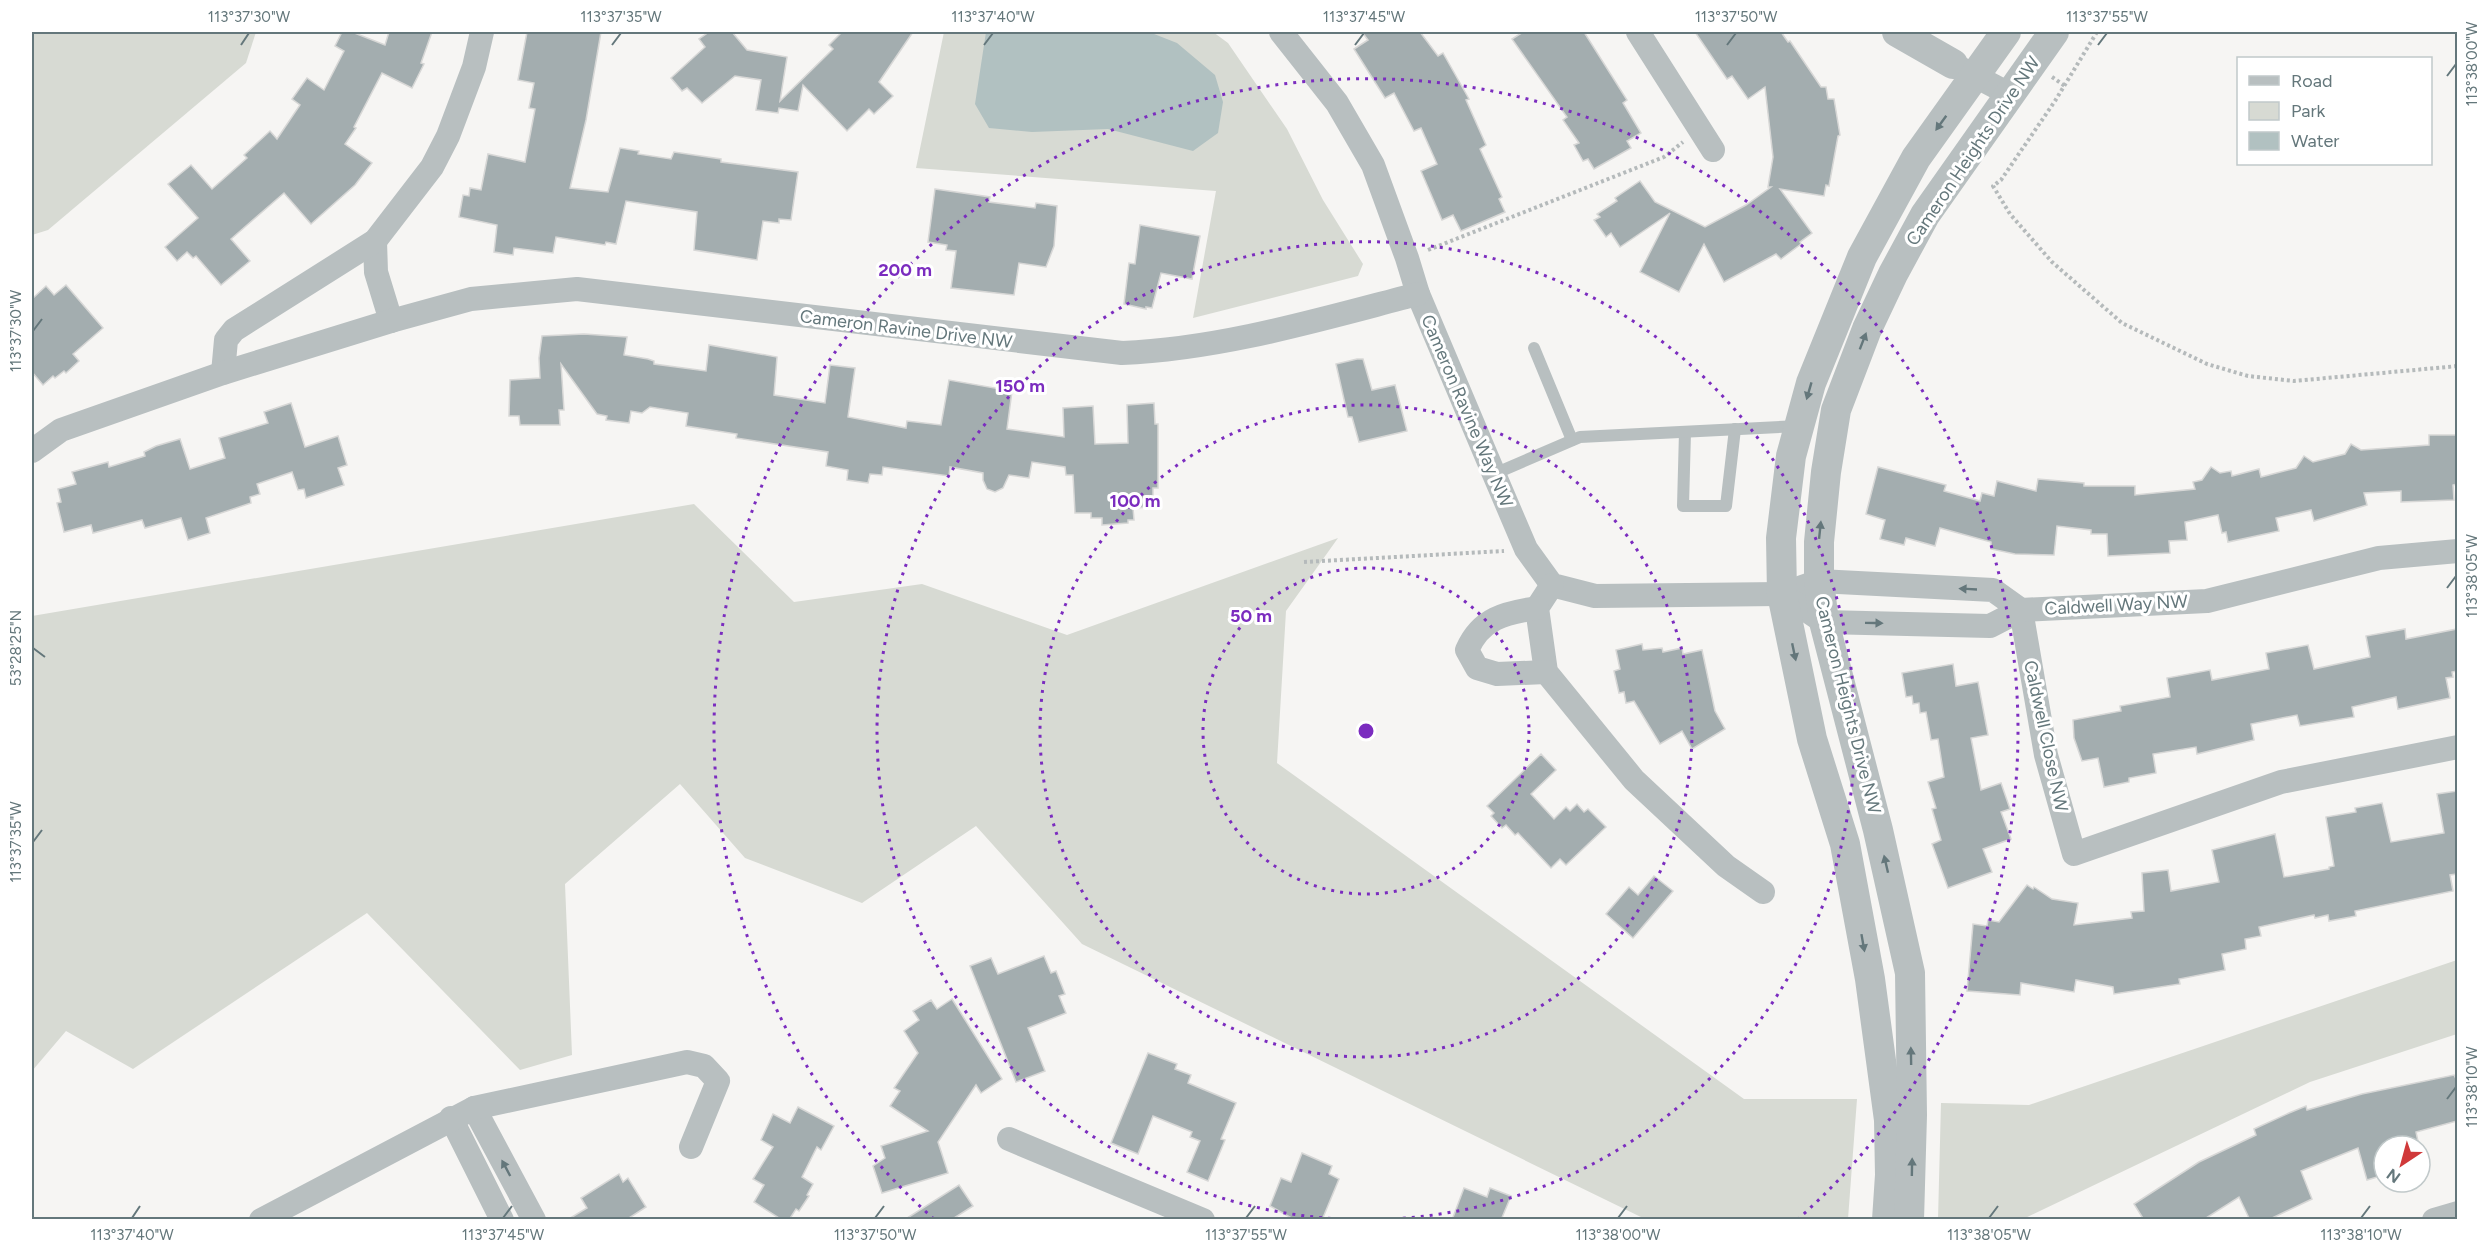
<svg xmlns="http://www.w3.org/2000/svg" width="2489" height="1251" font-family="Figtree,sans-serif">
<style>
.green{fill:#d7dad3}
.water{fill:#b1c1c1}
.building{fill:#a3adaf;stroke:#d7d7d6;stroke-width:1.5}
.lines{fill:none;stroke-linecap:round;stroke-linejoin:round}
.path{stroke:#b5babb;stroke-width:4;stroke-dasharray:3 3;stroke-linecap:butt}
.service{stroke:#b8bfc0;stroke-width:12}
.minor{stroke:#b8bfc0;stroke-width:24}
.tertiary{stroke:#b8bfc0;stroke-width:30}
.oneway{fill:#64777b}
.ticks{fill:none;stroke:#64777b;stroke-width:2}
.ring{fill:none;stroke:#7b2cbf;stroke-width:3;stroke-dasharray:3 6}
.labels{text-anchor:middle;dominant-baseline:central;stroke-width:6;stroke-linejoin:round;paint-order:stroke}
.street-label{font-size:18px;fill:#64777b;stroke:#fff}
.centre{fill:#7b2cbf;stroke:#fff;stroke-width:3}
.ring-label{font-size:18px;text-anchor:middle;font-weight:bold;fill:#7b2cbf;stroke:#fff;stroke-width:6;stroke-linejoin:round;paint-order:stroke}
.neatline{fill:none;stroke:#64777b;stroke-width:2}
.ticks-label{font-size:15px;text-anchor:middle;fill:#64777b}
</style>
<rect width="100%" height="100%" fill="#f6f5f3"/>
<g class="green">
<path d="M32,32H256L246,63L48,230L32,235Z"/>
<path d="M944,32H1213L1228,43L1287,129L1323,200L1363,264L1358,276L1193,318L1216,191L916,168Z"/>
<path d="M694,504L794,602L922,584L1067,635L1338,538L1286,611L1277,763L1744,1099H1857L1848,1219H1645L1082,944L976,826L862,903L745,858L680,784L565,884L572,1055L520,1070L367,913L133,1069L66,1031L32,1071V616Z"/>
<path d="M2457,960V1034L2310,1082L2023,1219H1938L1941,1103L2029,1105Z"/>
</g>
<path class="water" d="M986,32H1149L1177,43L1215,75L1223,102L1218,133L1193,151L1108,129L1032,132L989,128L975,104Z"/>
<g class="building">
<path d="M342,32H352L385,45L389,32H432L421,63L424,64L412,88L382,73L354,127L356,128L345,144L372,163L355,185L311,224L284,193L231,239L250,261L221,285L196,256L193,258L187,252L177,261L165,247L198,218L168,184L191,165L212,189L247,158L244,155L270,131L277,139L300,105L292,99L307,78L324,90L344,51L335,46Z"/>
<path d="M527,32H601L586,120L570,188L608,192L620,148L639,151L638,154L671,159L674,152L721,159V162L798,172L791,220L779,219V223L763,221L757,260L694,250L697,212L626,201L616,244L606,242L605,245L556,237L553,253L514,248L513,255L494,252L497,225L459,217L463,195L469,196L470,188L481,190L488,154L525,162L535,109L529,108L534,83L518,80Z"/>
<path d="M709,32H732L747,50L787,57L780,101L833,49L829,45L842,32H913L879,82L893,96L874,114L869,109L847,131L803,85L798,111L779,108L778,113L756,110L761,80L735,76L702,103L687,88L682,91L671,78L705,47L699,39Z"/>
<path d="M1362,32H1420L1438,56L1443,53L1469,99L1466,100L1486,145L1480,149L1502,197L1499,199L1505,212L1461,231L1453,215L1442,220L1421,171L1437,164L1421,128L1414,131L1394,93L1385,98L1354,49L1368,40Z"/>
<path d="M1523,32H1584L1627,100L1623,103L1641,133L1627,141L1631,148L1594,169L1588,159L1583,161L1574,145L1579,143L1563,120L1567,117L1512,39Z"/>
<path d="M1695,32H1781L1788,42L1790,41L1821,87H1826L1828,99H1834L1840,135L1838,136L1829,186L1826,185L1824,196L1780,189L1812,233L1800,242L1801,244L1781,259L1776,254L1724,282L1704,244L1679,292L1640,272L1670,213L1620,247L1611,233L1606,237L1594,220L1600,217L1597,214L1617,201L1615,198L1640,181L1655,202L1705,227L1746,205L1771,187H1768L1773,157L1765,87L1748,99L1732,76L1727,79Z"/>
<path d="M935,189L990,197L989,202L1035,208L1036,203L1057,206L1054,246L1046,267L1019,263L1014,295L951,288L956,251L946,250L947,245L928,242Z"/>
<path d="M1140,225L1200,236L1192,279L1161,273L1152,308L1146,307V309L1124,304L1129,263L1135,264Z"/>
<path d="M66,285L103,328L73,354L79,361L66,373L64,371L55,378L53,376L43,385L32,372V299L46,286L54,295Z"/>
<path d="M584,334L627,337L624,355L648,359L654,361V364L706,371L709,345L777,357L774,395L825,403L830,365L855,368L848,417L906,428L907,421L941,425L949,380L1012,391L1007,429L1064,437L1063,408L1093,406L1095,444L1128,443L1127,405L1154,403L1155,424H1158V488H1153V501L1150,502V507L1133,508L1134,520H1128V523L1102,525V518H1091V513H1075L1073,475H1066L1065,467L1032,462L1029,478L1009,475L1003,488L995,492L987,489L983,480V473L950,467L949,476L883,467L882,475L870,474L868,483L847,480L848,470L826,466L828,452L736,438L737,434L686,426L688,413L650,407L642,413L631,411L629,423L606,420L607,416L597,414L561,364L564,410H559L560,425H520L519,416H509L510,380L540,378L539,358L542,336Z"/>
<path d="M1357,359H1363L1372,390L1395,385L1407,431L1359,442L1352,417H1348L1336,364Z"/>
<path d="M291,403L305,447L338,436L347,465L338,468L344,485L306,498L304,489L298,490L292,472L257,484L260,494L250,497L251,503L206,518L210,533L188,540L181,518L145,528L142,520L93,533L91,525L64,532L57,503L61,502L58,489L76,484L72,472L108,462L109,467L145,456L144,452L156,446L180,439L190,469L225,458L219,438L268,423L264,412Z"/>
<path d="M2429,435H2457V484L2453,485L2454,500L2401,502V491L2364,493L2367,505L2314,521L2311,510L2276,518L2279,531L2228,542L2226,532L2222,533L2218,515L2185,522L2187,540L2169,541L2170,553L2108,556L2107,534H2091V530L2057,526L2054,555L2015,554L1991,549V542L1940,528L1935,546L1906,538L1904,545L1880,539L1885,520L1866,514L1878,467L1946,485L1944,491L1980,501L1982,493L1994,496L1997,481L2036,491L2038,479L2084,483V486H2135V495L2195,489L2193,482L2202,480L2211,467L2220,473L2231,471L2232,476L2259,469L2261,477L2296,468L2304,456L2313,462L2345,454L2351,444L2361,450L2429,445Z"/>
<path d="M2405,629L2406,639L2457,629V671L2452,672L2453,677L2446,678L2450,698L2398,709L2396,697L2352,707L2354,717L2300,726L2297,715L2251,724L2254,740L2197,754L2196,747L2153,754L2156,773L2129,778V782L2104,787L2098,758L2082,761L2074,738L2073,720L2121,711L2120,706L2170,697L2167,678L2210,670L2212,680L2269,669L2266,653L2308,645L2314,669L2370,657L2366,636Z"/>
<path d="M1642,644L1643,650L1662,648L1663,652L1682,648L1683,654L1702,650L1715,711L1725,729L1692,749L1682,731L1660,744L1634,701L1626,703L1624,692L1619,693L1614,671L1620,669L1616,650Z"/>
<path d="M1953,664L1956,686L1978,682L1988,735L1971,738L1981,790L2001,783L2010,809L2001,812L2011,839L1983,849L1992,872L1948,888L1932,844L1941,840L1932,809L1936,808L1928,782L1944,777L1938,739L1931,740L1926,712L1920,713L1919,703L1913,704L1912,696L1906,697L1902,673Z"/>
<path d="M1541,754L1556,770L1531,794L1554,819L1566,807L1570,811L1577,804L1584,812L1588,809L1606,827L1566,865L1560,859L1551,868L1518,833L1515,835L1506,825L1502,828L1491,816L1494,813L1487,806Z"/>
<path d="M2457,791V874L2450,875L2453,891L2355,911L2356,916L2329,921L2328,915L2315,918L2314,915L2259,927L2261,936L2245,939L2246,949L2222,954L2225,970L2179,979L2180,984L2114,994L2113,987L2076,980L2074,992L2021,983L2020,995L1967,991L1973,924L1987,926L1988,920L1999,922L2027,885L2033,889L2034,887L2052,899L2078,903L2074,925L2132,918L2131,912L2144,911L2142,873L2168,870L2171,891L2219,882L2212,850L2275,834L2284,877L2329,869V867L2334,866L2326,817L2356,812L2355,808L2382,803L2391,842L2444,833L2437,794Z"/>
<path d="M1654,876L1673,891L1633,938L1606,914L1629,887L1638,895Z"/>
<path d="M1044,956L1051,973L1056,971L1065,994L1059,996L1066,1013L1028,1028L1045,1071L1016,1082L970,966L991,958L998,974Z"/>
<path d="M952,999L1002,1079L981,1093L976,1085L938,1142L948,1173L882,1193L873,1166L885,1158L881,1146L928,1131L890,1106L900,1091L894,1088L918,1053L904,1031L919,1020L913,1011L931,1000L937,1009Z"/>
<path d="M1148,1053L1177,1064L1175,1069L1191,1075L1188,1083L1236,1103L1221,1139L1225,1140L1208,1181L1187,1172L1200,1141L1190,1137L1192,1132L1153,1116L1138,1154L1111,1143Z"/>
<path d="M2454,1075L2457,1081V1121L2416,1132L2419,1146H2384V1175L2367,1180L2358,1148L2301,1171L2312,1199L2268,1220H2250L2239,1197L2203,1220H2144L2134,1204L2199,1162L2256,1135L2254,1129L2289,1113L2306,1106L2307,1110L2362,1094Z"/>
<path d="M798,1107L834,1126L821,1150L817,1147L802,1177L813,1184L807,1195L809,1196L799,1211L796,1209L789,1220H782L754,1202L764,1185L753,1179L773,1147L761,1140L773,1114L790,1123Z"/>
<path d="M1302,1153L1332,1166L1329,1174L1339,1179L1322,1220H1295L1270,1206L1281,1178L1291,1182Z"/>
<path d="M619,1174L623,1182L628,1178L646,1207L626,1220H567L587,1208L581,1198Z"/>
<path d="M959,1185L973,1206L951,1220H904Z"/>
<path d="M1464,1188L1487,1197L1490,1188L1511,1196L1501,1220H1452Z"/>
</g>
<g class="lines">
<g class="path">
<path d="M2097,32L2055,101L2001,180L1993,186L2010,214L2052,262L2122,323L2207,364L2248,376L2294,381L2458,366"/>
<path d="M2052,77L2065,86"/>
<path d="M1428,250L1664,157L1683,142"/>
<path d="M1304,562L1504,551"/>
</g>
<g class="service">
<path d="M1534,348L1572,440"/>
<path d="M1685,432L1683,506H1726L1735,429"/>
<path d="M1494,474L1580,437L1799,426"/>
</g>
<g class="minor">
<path d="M1281,32L1337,103L1373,165L1407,258L1418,294L1494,474L1526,549L1552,585L1595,596L1782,594L1819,581L1993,590L2021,610L2046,755L2074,854L2281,782L2458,747"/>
<path d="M1638,32L1713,150"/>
<path d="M1960,68L2011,95"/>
<path d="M375,241L376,272L391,321"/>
<path d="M223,373L226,340L234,330L375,241L432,167L448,136L474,67L482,32"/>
<path d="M32,451L61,430L223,373L391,321L471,299L577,289L1122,353C1222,349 1321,319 1418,294"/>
<path d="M1552,585L1537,608L1546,672L1634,780L1726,866L1763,892"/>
<path d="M1782,594L1824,622L1990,626L2021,610L2207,601L2379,558L2458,551"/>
<path d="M1537,608C1505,613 1481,618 1467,650L1477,668L1497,674L1546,672"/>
<path d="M474,1108L534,1220"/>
<path d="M451,1118L502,1220"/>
<path d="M1009,1139L1203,1220"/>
<path d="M261,1220L474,1108L687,1062L704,1066L718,1081L691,1147"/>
<path d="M2434,1220L2458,1213"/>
</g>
<g class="tertiary">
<path d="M1897,32L1953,64"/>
<path d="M1887,1220L1890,1175L1889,1120L1870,979L1845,844L1812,739L1782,594L1781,538L1791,456L1811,383L1862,257L1916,158L2006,32"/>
<path d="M1909,1220L1912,1115L1910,973L1878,830L1824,622L1819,581V542L1826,472L1836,410L1867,329L1893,274L1925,215L2054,32"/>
</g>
</g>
<defs><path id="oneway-solid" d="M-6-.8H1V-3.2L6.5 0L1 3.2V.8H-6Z" transform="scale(1.5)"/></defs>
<g class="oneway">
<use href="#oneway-solid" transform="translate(1941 123) rotate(126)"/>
<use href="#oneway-solid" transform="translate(1863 341) rotate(-69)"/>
<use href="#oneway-solid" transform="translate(1809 391) rotate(106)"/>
<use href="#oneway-solid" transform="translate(1820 530) rotate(-84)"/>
<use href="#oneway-solid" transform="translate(1968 589) rotate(-177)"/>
<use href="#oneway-solid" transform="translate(1874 623) rotate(1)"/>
<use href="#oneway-solid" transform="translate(1794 652) rotate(78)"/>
<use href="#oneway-solid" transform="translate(1886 864) rotate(-103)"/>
<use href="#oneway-solid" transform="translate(1863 943) rotate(80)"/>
<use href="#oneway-solid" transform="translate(1911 1056) rotate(-91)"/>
<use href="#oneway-solid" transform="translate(1912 1167) rotate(-89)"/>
<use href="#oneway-solid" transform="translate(506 1168) rotate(-118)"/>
</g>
<path class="ticks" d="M241,45L249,33M612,45L621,33M984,45L993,33M1355,45L1364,33M1727,45L1736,33M2098,45L2107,33M2447,76L2456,64M33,331L42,319M2447,588L2456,576M33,648L45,657M33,842L42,830M2447,1099L2456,1087M132,1218L140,1206M503,1218L512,1206M875,1218L884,1206M1246,1218L1255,1206M1618,1218L1627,1206M1989,1218L1998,1206M2361,1218L2370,1206"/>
<g class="ring">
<circle cx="1366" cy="731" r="163"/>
<circle cx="1366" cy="731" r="326"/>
<path d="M1340 1219A489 489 0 1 1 1392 1219"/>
<path d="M934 1219A652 652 0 1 1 1798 1219"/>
</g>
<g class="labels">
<g class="street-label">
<text transform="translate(1973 151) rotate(-56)">Cameron Heights Drive NW</text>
<text transform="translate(906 329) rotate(7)">Cameron Ravine Drive NW</text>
<text transform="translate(1467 411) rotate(67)">Cameron Ravine Way NW</text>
<text transform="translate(2116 605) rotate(-3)">Caldwell Way NW</text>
<text transform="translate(1848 705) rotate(76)">Cameron Heights Drive NW</text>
<text transform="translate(2046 736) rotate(78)">Caldwell Close NW</text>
</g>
</g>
<circle cx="1366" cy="731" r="9" class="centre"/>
<g class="ring-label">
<text x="905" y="276">200 m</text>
<text x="1020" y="392">150 m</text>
<text x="1135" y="507">100 m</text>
<text x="1251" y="622">50 m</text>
</g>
<rect width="2489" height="1251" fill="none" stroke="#ffffff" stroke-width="66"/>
<rect x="2237" y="57" width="195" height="108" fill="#ffffff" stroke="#c1c9ca" stroke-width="1.5"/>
<rect x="2249" y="76" width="30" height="9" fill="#b8bfc0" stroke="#c1c9ca" stroke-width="1.5"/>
<text x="2291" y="87" font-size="18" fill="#64777b">Road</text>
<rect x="2249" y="102" width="30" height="18" fill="#d7dad3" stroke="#c1c9ca" stroke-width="1.5"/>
<text x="2291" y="117" font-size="18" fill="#64777b">Park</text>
<rect x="2249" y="132" width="30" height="18" fill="#b1c1c1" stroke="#c1c9ca" stroke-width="1.5"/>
<text x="2291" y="147" font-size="18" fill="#64777b">Water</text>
<g transform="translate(2402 1164) rotate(216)"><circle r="28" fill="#ffffff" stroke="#c1c9ca" stroke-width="1.5"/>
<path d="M0-4.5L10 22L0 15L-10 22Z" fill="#d0393a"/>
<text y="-9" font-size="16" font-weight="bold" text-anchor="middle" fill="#64777b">N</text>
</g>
<rect x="33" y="33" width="2423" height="1185" class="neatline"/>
<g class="ticks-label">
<text x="249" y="22">113°37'30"W</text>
<text x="621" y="22">113°37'35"W</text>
<text x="993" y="22">113°37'40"W</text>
<text x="1364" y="22">113°37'45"W</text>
<text x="1736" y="22">113°37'50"W</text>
<text x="2107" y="22">113°37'55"W</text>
<text transform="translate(2472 64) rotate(-90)" y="5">113°38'00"W</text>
<text transform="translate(16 331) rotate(-90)" y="5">113°37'30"W</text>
<text transform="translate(2472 576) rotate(-90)" y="5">113°38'05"W</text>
<text transform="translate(16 648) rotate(-90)" y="5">53°28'25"N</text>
<text transform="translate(16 842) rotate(-90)" y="5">113°37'35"W</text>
<text transform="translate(2472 1087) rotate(-90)" y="5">113°38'10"W</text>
<text x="132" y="1240">113°37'40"W</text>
<text x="503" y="1240">113°37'45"W</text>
<text x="875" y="1240">113°37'50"W</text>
<text x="1246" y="1240">113°37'55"W</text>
<text x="1618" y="1240">113°38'00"W</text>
<text x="1989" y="1240">113°38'05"W</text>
<text x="2361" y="1240">113°38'10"W</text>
</g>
</svg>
